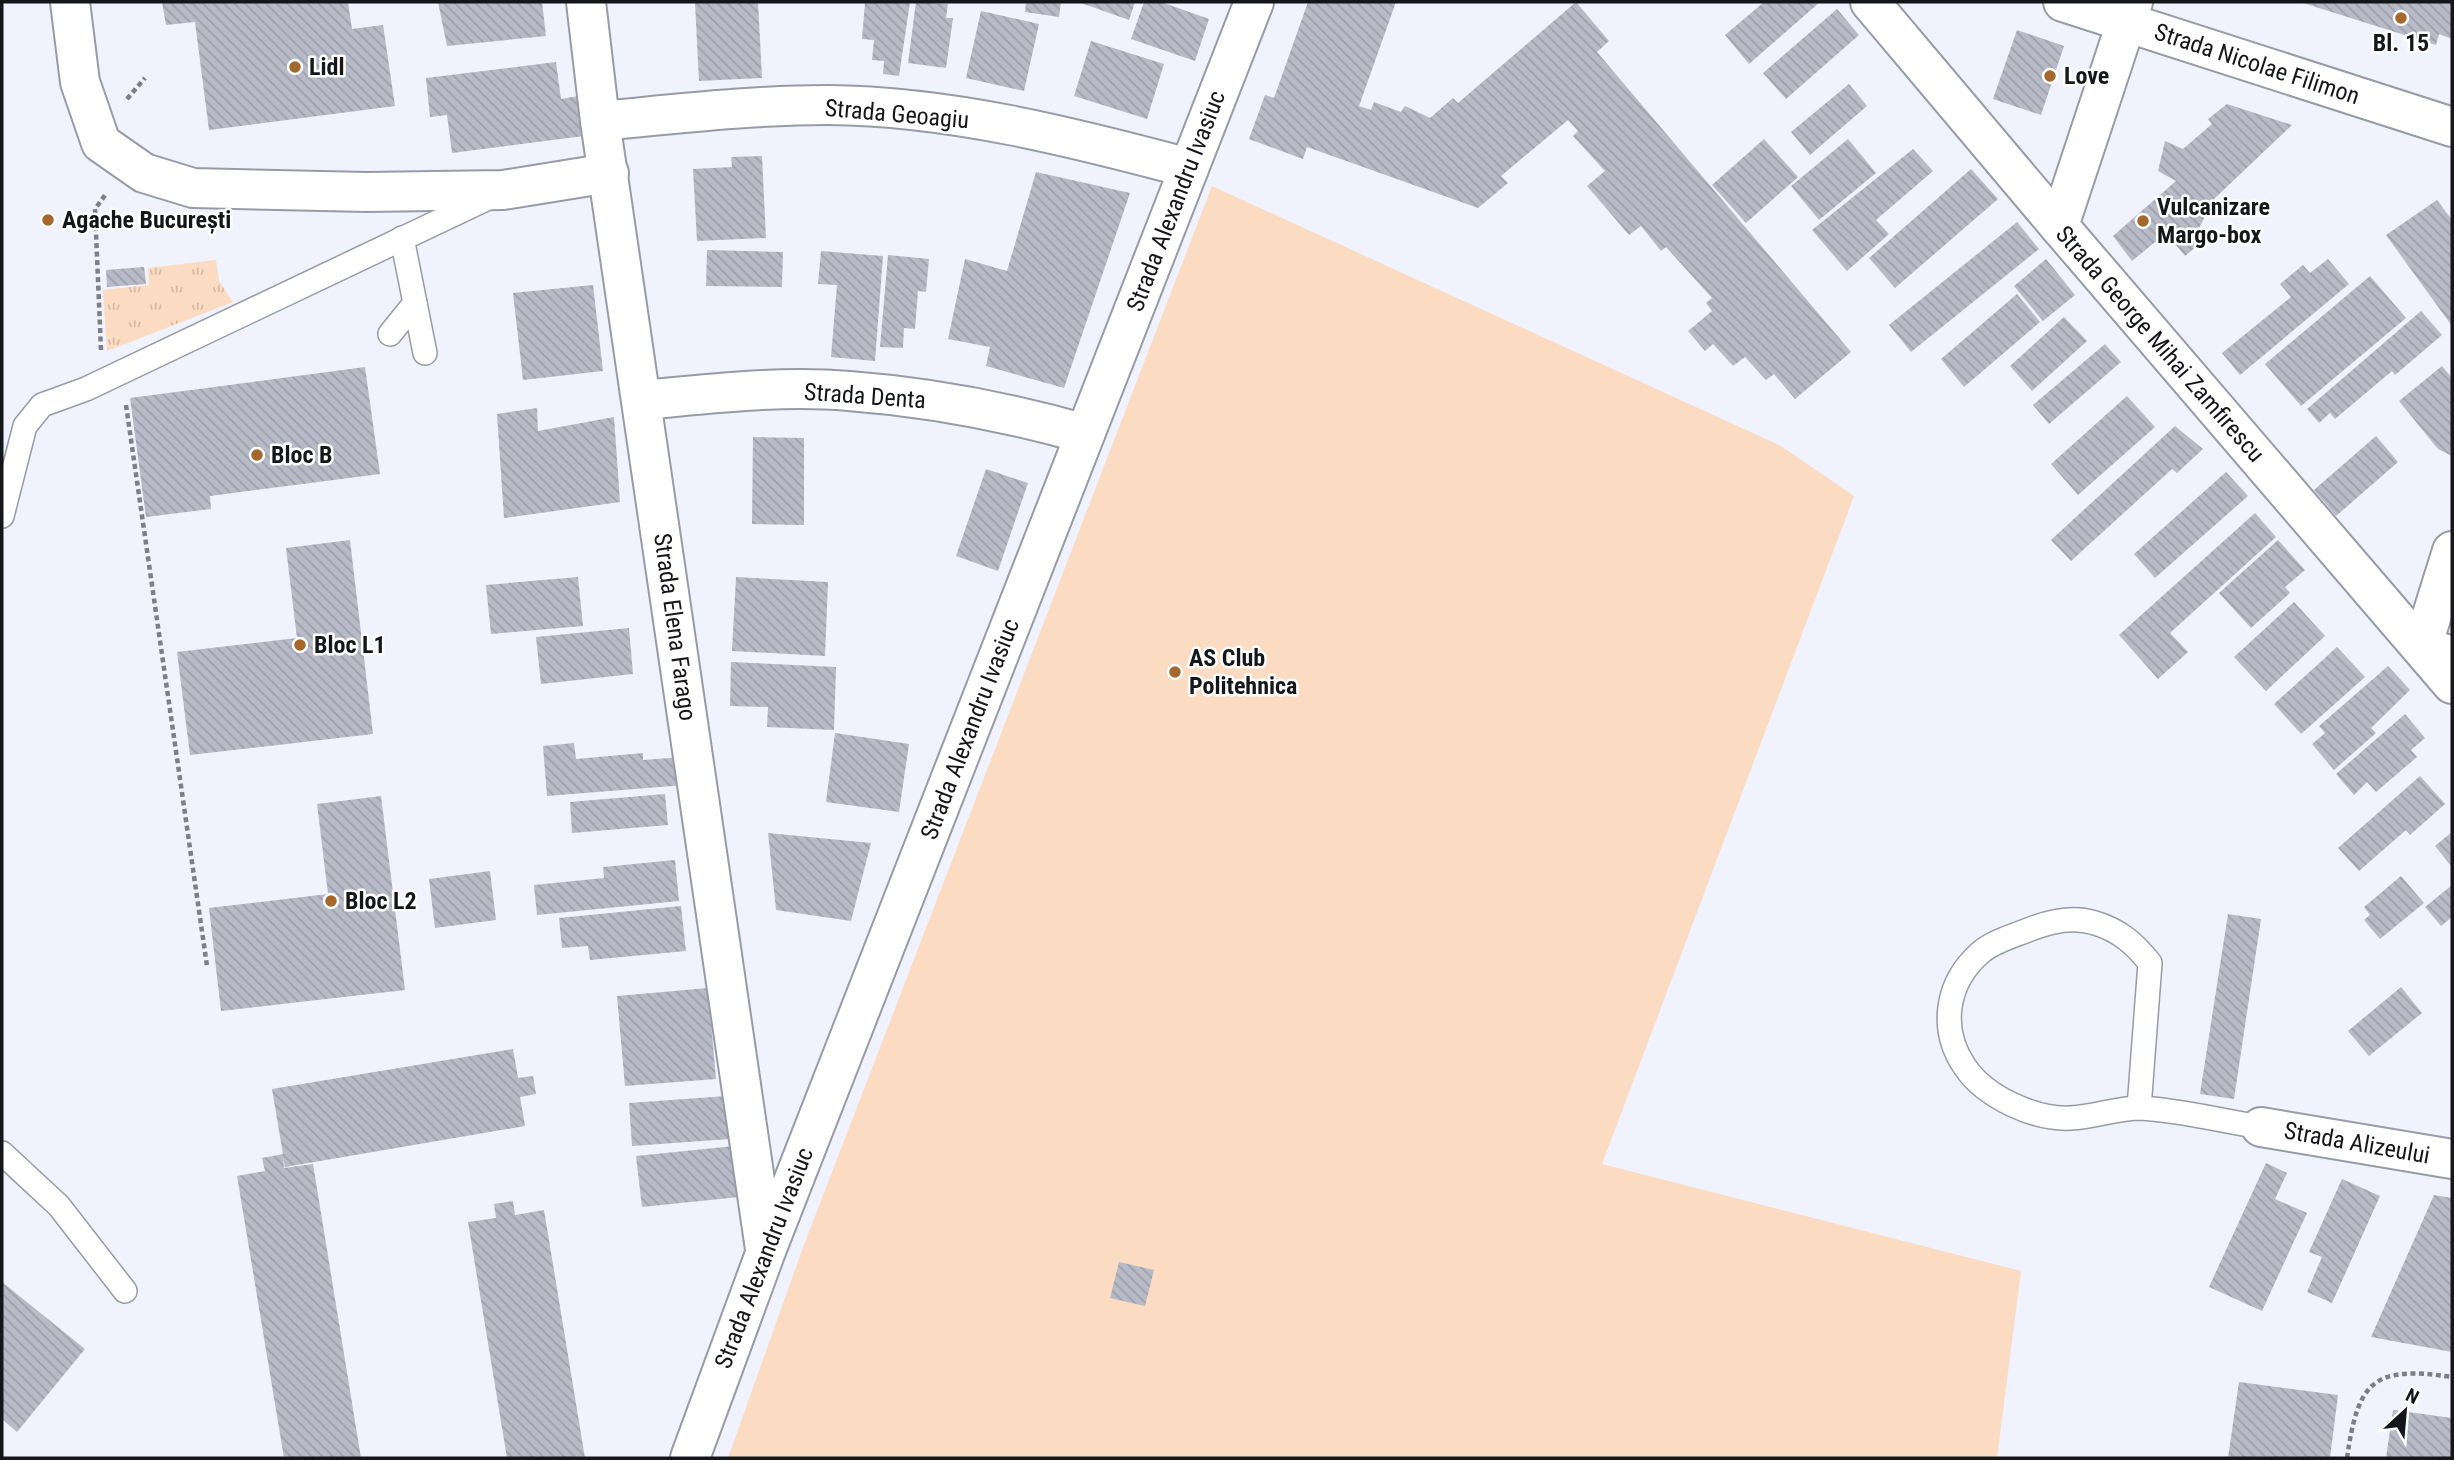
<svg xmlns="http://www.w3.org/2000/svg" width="2454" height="1460" font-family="'Roboto Condensed',sans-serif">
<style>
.grass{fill:url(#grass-tufts)}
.pitch{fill:#fbdbc1}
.building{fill:url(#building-back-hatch)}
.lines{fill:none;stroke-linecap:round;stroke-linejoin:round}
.service-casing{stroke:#989ba7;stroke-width:26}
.minor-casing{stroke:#989ba7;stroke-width:42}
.tertiary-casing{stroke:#989ba7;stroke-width:42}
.path{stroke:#7e7f86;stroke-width:4.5;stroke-dasharray:5 3.5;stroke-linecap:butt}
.service{stroke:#fff;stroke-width:23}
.minor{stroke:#fff;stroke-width:38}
.tertiary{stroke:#fff;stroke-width:38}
.poi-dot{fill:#a4672c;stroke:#fff;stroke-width:2.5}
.labels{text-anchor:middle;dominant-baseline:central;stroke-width:5;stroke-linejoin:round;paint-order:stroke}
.poi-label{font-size:24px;font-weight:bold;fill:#15161a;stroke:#fff;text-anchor:start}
.street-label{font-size:24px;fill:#15161a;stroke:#fff}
</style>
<defs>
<pattern id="grass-tufts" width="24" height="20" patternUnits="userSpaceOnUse" patternTransform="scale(1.75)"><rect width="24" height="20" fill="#fbdbc1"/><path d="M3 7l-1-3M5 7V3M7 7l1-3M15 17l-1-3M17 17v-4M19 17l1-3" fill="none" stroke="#d6bba5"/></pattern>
<pattern id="building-back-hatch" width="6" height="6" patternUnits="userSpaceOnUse" patternTransform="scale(1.75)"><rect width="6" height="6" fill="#b8bbc7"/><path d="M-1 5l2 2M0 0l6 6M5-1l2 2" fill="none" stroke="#9da0aa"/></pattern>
</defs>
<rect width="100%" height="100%" fill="#f0f2fd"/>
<path class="grass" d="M216,260L219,281L233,302L107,351L103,290L149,285L148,268Z"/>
<path class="pitch" d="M1212,186L1781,446L1854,496L1602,1164L2021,1271L1997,1458H728L802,1250Z"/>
<g class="building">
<path d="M162,2H348L352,29L383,25L395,106L209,130L195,22L166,25Z"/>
<path d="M438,2H542L546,36L447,46Z"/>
<path d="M717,2H758L762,78L699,81L695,3Z"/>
<path d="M865,2H910L899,76L883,74L884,61L872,60L874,40L862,39Z"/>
<path d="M916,2L948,4L946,18H953L946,68L908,63Z"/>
<path d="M1026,2H1061L1059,17L1025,12Z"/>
<path d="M1078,2H1135L1129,20Z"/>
<path d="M1144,2H1161L1209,19L1195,61L1131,39Z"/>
<path d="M1308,2H1396L1359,106L1371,110L1374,102L1401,112L1405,106L1430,118L1453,98L1458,103L1576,2L1609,41L1597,52L1851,352L1795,399L1774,374L1766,380L1745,357L1733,366L1713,344L1705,351L1688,331L1712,311L1706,303L1712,298L1666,247L1661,251L1641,226L1629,235L1587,186L1605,171L1573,136L1578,131L1568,120L1501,176L1508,183L1478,208L1307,147L1303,159L1249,139L1265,95L1274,98Z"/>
<path d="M1764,2H1820L1749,64L1725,35Z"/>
<path d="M2300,2H2452V39L2439,34L2436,45Z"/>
<path d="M1837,9L1859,35L1786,99L1763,73Z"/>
<path d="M981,11L1039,24L1024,91L966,78Z"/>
<path d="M2017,30L2064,46L2041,115L1993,99Z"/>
<path d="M1091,41L1164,64L1147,119L1074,96Z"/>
<path d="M556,62L561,99L578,96L584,136L452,153L447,115L430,117L426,78Z"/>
<path d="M1849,84L1867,106L1810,155L1791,132Z"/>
<path d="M2227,104L2292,125L2214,199L2197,232L2203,241L2185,256L2166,233L2132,261L2113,236L2176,181L2158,171L2165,141L2183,149L2212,124L2208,119Z"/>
<path d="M1764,139L1798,177L1746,223L1712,185Z"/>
<path d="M1848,139L1876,173L1819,220L1791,186Z"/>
<path d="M1913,149L1933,171L1876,220L1889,234L1847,271L1812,230Z"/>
<path d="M762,156L766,238L697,241L693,169L732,167L731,157Z"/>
<path d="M1971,169L1998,199L1895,288L1869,258Z"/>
<path d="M1036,172L1130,193L1064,388L986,366L990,347L948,339L965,259L1007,271Z"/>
<path d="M2437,200L2452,220V326L2386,235Z"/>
<path d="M2017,222L2039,249L1911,352L1889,325Z"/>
<path d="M707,250L783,252L782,287L706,286Z"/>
<path d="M821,251L883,256L875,361L831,357L837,285L818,284Z"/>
<path d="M888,255L929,259L926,292L918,291L915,329L904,328L903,348L880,347Z"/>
<path d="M2046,259L2075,295L2043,321L2014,286Z"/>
<path d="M2328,259L2349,284L2240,375L2222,353L2291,297L2280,284L2303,265L2310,273Z"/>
<path d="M144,267L146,284L107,287L106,270Z"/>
<path d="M2370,276L2406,318L2301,406L2265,364Z"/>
<path d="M593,285L603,371L523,380L513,293Z"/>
<path d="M2017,294L2040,322L1964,387L1941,359Z"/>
<path d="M2421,311L2442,335L2395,375L2392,371L2335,419L2330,413L2319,423L2307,409Z"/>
<path d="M2064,317L2087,341L2032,391L2010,366Z"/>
<path d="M2105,344L2121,362L2049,424L2033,405Z"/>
<path d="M2442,366L2452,378V456L2438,449L2399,401Z"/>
<path d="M365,367L380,474L210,496L211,509L146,517L130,398Z"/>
<path d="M2127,396L2155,427L2078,495L2051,464Z"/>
<path d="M537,408L538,431L614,417L620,502L504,518L497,414Z"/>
<path d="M2175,426L2203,449L2177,473L2172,469L2071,561L2051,540Z"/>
<path d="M2376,436L2398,462L2336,516L2314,490Z"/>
<path d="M753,437L804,438V525L752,524Z"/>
<path d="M986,469L1028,483L998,571L956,556Z"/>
<path d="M2226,472L2248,496L2155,578L2134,554Z"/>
<path d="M2255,513L2276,537L2170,633L2188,652L2158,679L2119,635Z"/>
<path d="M350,540L373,734L190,755L177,652L297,638L286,548Z"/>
<path d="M2278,540L2305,570L2285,587L2290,593L2251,628L2219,593Z"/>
<path d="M578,577L583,626L491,634L486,585Z"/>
<path d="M736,577L828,582L825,656L732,651Z"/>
<path d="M2294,602L2325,636L2266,691L2234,657Z"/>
<path d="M629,628L633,674L541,684L536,637Z"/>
<path d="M2337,647L2365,677L2301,734L2274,704Z"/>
<path d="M731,662L836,667L834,730L767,727L768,707L730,706Z"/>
<path d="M2388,666L2410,690L2371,728L2376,733L2334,770L2312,744L2325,733L2319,726Z"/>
<path d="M2405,714L2425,738L2411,750L2417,757L2376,792L2367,782L2354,795L2336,774Z"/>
<path d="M835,733L909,744L899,812L826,802Z"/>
<path d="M574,743L576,759L643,753V760L683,757L685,785L547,796L543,746Z"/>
<path d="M2420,776L2445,804L2410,835L2406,830L2359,871L2338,848Z"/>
<path d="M665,794L668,825L572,833L570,802Z"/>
<path d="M381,796L405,990L221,1011L209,908L328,894L317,804Z"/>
<path d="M2452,832V867L2435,846Z"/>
<path d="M768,833L871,843L851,921L776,910Z"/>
<path d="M675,860L679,901L537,915L534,885L604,878L603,867Z"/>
<path d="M490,871L496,920L435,928L429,879Z"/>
<path d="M2401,876L2424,903L2380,939L2364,920L2370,915L2364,907Z"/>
<path d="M2452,885V917L2441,926L2425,907Z"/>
<path d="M681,906L686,951L590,960L588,946L562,948L559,918Z"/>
<path d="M2228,914L2261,919L2234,1099L2200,1094Z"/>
<path d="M2401,987L2422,1013L2369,1056L2348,1031Z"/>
<path d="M708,988L716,1079L625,1086L617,996Z"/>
<path d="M513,1049L518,1078L533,1076L536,1094L520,1097L525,1126L285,1167L283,1158L284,1168L313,1164L361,1458H284L237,1176L265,1171L262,1158L283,1154L272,1089Z"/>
<path d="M727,1096L730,1139L632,1146L629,1103Z"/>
<path d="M734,1146L739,1197L642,1207L636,1156Z"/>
<path d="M2266,1163L2287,1173L2275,1199L2307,1213L2262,1311L2209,1287Z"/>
<path d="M2342,1179L2380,1196L2332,1303L2307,1292L2322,1257L2309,1252Z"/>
<path d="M2434,1195L2452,1198V1352L2371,1337Z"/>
<path d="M513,1201L515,1215L544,1210L585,1458H507L468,1222L496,1218L494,1204Z"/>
<path d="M1119,1262L1154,1270L1145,1306L1110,1298Z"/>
<path d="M2,1282L85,1349L17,1432L2,1419Z"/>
<path d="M2239,1382L2338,1395L2330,1458H2228Z"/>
<path d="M2393,1410L2452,1418V1458H2386Z"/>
</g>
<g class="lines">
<g class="service-casing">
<g id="service">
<path d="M402,238L425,353"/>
<path d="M390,334L415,303"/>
<path d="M2,516L25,426L42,405L86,389L488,198"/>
<path d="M2139,1108L2150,963C2135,944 2119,930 2095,923C2074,916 2048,922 2028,930C2013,936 1992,942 1980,953C1946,983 1939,1029 1965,1067C1985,1097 2035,1120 2071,1118C2094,1117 2117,1108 2140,1108C2180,1110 2222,1121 2261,1127"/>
<path d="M2,1153L59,1206L125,1291"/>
</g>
</g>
<g class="minor-casing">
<g id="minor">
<path d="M70,2L80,82L101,143L144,173L193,188L367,192L503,190L609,173"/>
<path d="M586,2L600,121L765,1249"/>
<path d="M1870,2L2059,226"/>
<path d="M2063,2L2452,127"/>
<path d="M600,121C676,114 752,105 828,105C950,106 1073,137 1189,168"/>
<path d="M642,400C710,394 780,385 849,391C929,397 1008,412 1085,434"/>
<path d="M2450,655L2422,647L2452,551"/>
<path d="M2261,1127L2452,1159"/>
<path d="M690,1458L766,1251L1254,2"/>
</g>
</g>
<g class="tertiary-casing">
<path id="tertiary" d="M2133,2L2059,226L2452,684"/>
</g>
<g class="path">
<path d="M127,99L145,78"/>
<path d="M101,350L95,209L106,194"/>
<path d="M126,405L207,966"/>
<path d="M2347,1458C2358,1382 2372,1365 2452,1377"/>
</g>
<use href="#service" class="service"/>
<use href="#minor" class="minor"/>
<use href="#tertiary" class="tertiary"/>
</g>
<g class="poi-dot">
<circle cx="2401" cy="18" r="7"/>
<circle cx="295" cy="67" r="7"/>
<circle cx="2050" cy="76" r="7"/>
<circle cx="48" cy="220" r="7"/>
<circle cx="2143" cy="221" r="7"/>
<circle cx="257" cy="455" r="7"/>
<circle cx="300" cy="645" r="7"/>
<circle cx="1175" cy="672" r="7"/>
<circle cx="331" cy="901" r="7"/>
</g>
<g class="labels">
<g class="poi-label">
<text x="2401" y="43" text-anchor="middle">Bl. 15</text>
<text x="309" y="67">Lidl</text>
<text x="2064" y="76">Love</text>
<text x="2157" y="207">Vulcanizare<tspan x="2157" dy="28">Margo-box</tspan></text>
<text x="62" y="220">Agache București</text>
<text x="271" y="455">Bloc B</text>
<text x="314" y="645">Bloc L1</text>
<text x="1189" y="658">AS Club<tspan x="1189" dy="28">Politehnica</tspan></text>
<text x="345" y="901">Bloc L2</text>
</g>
<g class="street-label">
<text transform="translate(2257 64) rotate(18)">Strada Nicolae Filimon</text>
<text transform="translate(897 114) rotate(5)">Strada Geoagiu</text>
<text transform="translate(1176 201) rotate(-69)">Strada Alexandru Ivasiuc</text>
<text transform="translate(2160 344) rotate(49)">Strada George Mihai Zamfirescu</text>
<text transform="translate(865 396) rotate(4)">Strada Denta</text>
<text transform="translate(675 627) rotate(82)">Strada Elena Farago</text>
<text transform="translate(970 729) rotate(-69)">Strada Alexandru Ivasiuc</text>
<text transform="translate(2357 1143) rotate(10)">Strada Alizeului</text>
<text transform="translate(764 1258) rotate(-69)">Strada Alexandru Ivasiuc</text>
</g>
</g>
<rect width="2454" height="1460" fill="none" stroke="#15161a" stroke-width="7"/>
<g transform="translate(2405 1411) rotate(26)" stroke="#ffffff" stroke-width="5" paint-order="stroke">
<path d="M0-5L12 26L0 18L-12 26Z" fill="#15161a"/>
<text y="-10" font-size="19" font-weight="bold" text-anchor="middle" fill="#15161a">N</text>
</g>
</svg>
